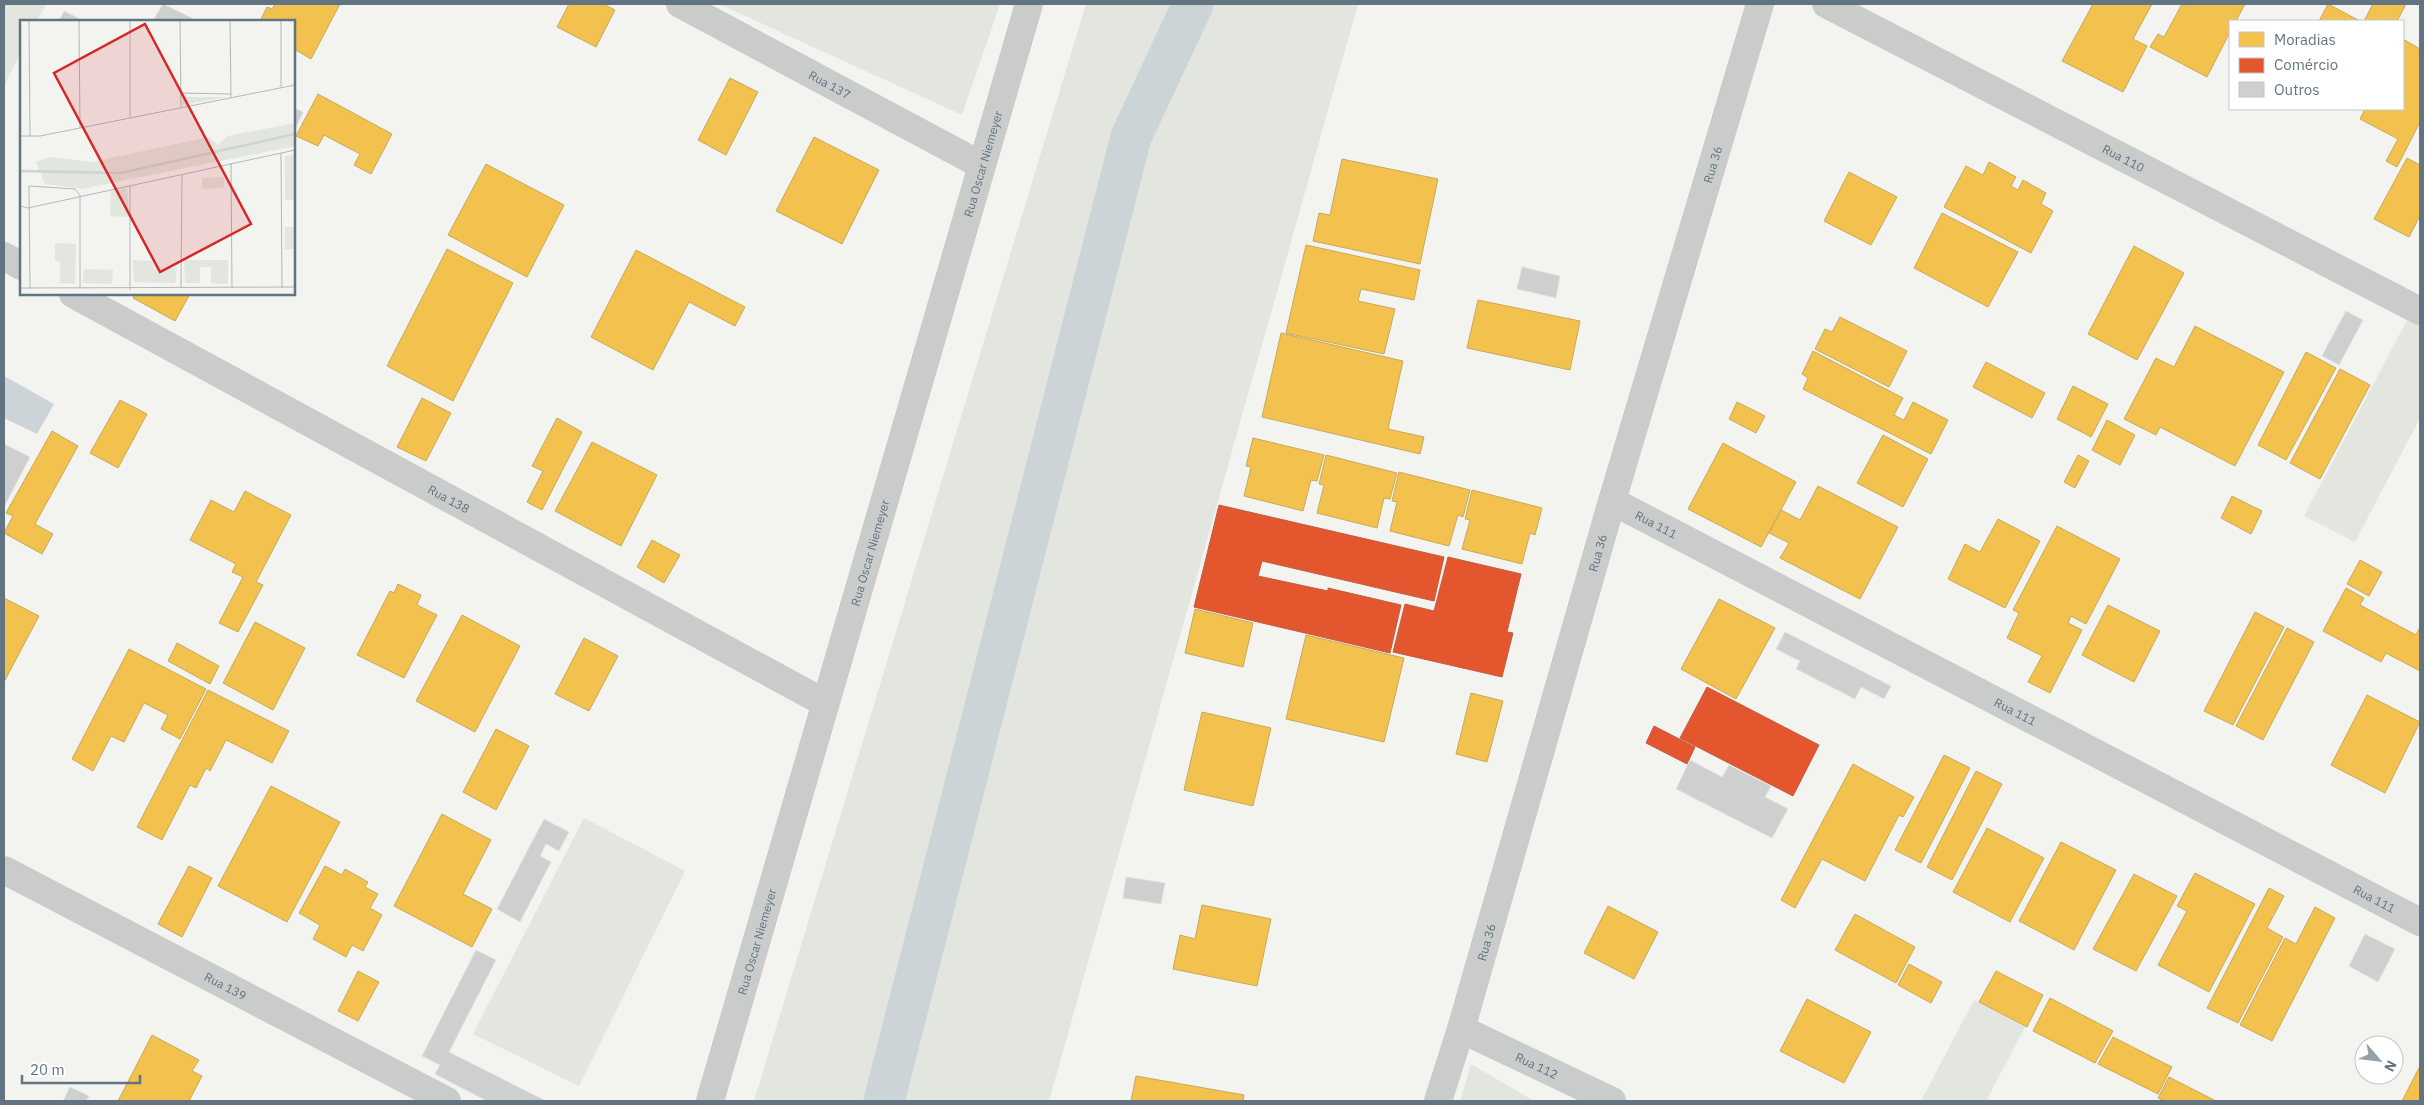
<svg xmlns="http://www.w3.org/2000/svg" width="2424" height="1105" font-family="'IBM Plex Sans',sans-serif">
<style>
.green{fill:#e2e6de}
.water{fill:#ccd4d7}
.homes{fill:#f2c14e;stroke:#c7aa5d}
.shops{fill:#e4572e;stroke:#bd5f47}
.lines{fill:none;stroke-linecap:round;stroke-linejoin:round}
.canal{stroke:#ccd4d7;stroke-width:41}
.building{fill:#cecfcf;stroke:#e2e2e0}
.minor{stroke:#cacccc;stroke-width:28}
.tertiary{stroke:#cacccc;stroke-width:28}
.labels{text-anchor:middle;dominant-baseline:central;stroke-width:5;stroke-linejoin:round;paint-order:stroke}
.street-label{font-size:12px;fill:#627381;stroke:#fff}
.inset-river{fill:none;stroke:#ccd4d7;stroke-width:2.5}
.inset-road{fill:none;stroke:#b0b8bd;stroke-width:1}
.view{fill:#d62828;fill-opacity:0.15;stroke:#d62828;stroke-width:2.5}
.inset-edge{fill:none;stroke:#627381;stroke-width:2.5}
</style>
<rect width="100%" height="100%" fill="#f3f3f0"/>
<g class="green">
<path d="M4,4H46L37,21H21V52L4,86Z"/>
<path d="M719,4H1000L962,115Z"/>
<path d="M1086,4H1358L1049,1101H754Z"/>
<path d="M2415,305L2420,308V418L2355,542L2304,516Z"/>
<path d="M584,818L685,871L579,1086L473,1034Z"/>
<path d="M1974,1000L2025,1027L1986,1101H1921Z"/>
<path d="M1471,1064L1534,1101H1460Z"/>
</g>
<path class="water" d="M4,376L54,404L37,434L4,418Z"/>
<g class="homes">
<path d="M275,4H340L311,59L294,49V21H260L267,7L272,9Z"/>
<path d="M569,4H603L615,10L596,47L557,27Z"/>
<path d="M2093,4H2152L2133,39L2147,46L2123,92L2062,61Z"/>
<path d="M2182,4H2245L2236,21H2230V32L2207,77L2150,47L2158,34L2164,37Z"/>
<path d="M2328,4L2360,21H2319Z"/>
<path d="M2373,4H2406L2397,21H2364Z"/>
<path d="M2403,39L2420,49V122L2397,167L2386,161L2398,139L2360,119L2365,109H2403Z"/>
<path d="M730,78L758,92L726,155L698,140Z"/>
<path d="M318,94L392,134L371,174L354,165L360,154L324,135L318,146L296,136Z"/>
<path d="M814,137L879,170L842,244L776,211Z"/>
<path d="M2407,158L2420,165V216L2409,237L2374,219Z"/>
<path d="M1342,159L1438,179L1420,264L1313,241L1319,213L1330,215Z"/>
<path d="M1989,162L2016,177L2011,186L2018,190L2023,180L2046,193L2041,204L2053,211L2031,253L1944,207L1966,166L1983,175Z"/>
<path d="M486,164L564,205L527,277L448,235Z"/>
<path d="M1849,172L1897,197L1871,245L1824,221Z"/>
<path d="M1942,213L2018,252L1988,307L1914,268Z"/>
<path d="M1306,245L1420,270L1414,300L1361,289L1358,301L1395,309L1384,354L1286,333Z"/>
<path d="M2134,246L2184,273L2137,360L2088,334Z"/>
<path d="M447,249L513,283L453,401L387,366Z"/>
<path d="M636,250L745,307L735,326L689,302L653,370L591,337Z"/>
<path d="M135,294H190L175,321L133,298Z"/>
<path d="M1478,300L1580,321L1570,370L1467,348Z"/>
<path d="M1840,317L1907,351L1889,387L1815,349L1825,329L1832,332Z"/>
<path d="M2195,326L2284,372L2235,466L2160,427L2156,435L2124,419L2156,358L2174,367Z"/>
<path d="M1281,333L1403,361L1388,429L1424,437L1420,454L1262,417Z"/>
<path d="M1813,351L1903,398L1894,415L1904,420L1913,402L1948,420L1931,454L1803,389L1808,378L1802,374Z"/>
<path d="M2306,352L2336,368L2286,460L2258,445Z"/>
<path d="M1986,362L2045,393L2032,418L1973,387Z"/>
<path d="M2340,369L2370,385L2320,479L2290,463Z"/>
<path d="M2073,386L2108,404L2091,437L2057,419Z"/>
<path d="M422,398L451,413L426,461L397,447Z"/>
<path d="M120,400L147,414L118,468L90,453Z"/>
<path d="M1737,402L1765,416L1756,433L1729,419Z"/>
<path d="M557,418L582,432L542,510L527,502L543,471L532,466Z"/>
<path d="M2107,420L2135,435L2120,465L2092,450Z"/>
<path d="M52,431L78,446L35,524L53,534L42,554L4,533L13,516L6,513Z"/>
<path d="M1883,435L1928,459L1903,507L1857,483Z"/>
<path d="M1253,438L1324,455L1317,481L1311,480L1303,511L1244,496L1251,467L1246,466Z"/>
<path d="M592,442L657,475L621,546L555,511Z"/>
<path d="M1723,443L1796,482L1761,547L1688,509Z"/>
<path d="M1326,455L1397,473L1390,499L1384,498L1377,528L1317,513L1324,485L1319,484Z"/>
<path d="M2078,455L2089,461L2075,488L2064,482Z"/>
<path d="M1399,472L1470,490L1463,517L1458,515L1449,546L1390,531L1397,502L1392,501Z"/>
<path d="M1818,486L1898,527L1860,599L1780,558L1789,543L1769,533L1781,510L1800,520Z"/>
<path d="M1472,490L1542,508L1535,535L1530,533L1522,564L1462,549L1470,520L1465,519Z"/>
<path d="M245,491L291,515L256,582L263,585L238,632L219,623L243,577L232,572L236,564L190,540L211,500L234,512Z"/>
<path d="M2232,496L2262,511L2251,534L2221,518Z"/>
<path d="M1998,519L2040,541L2005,608L1948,579L1965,544L1980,552Z"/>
<path d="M2057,526L2120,559L2086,624L2071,616L2068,623L2082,630L2050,693L2028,682L2042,656L2007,638L2019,613L2013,610Z"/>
<path d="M652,540L680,555L664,583L637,567Z"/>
<path d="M2360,560L2382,572L2369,596L2347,584Z"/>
<path d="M398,584L421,595L417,605L437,615L404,678L357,655L390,591L394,593Z"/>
<path d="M2346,588L2364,598L2360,605L2416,635L2420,627V671L2386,653L2381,662L2323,631Z"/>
<path d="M4,598L39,616L4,682Z"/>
<path d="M1719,599L1775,628L1736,699L1681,669Z"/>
<path d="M2108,605L2160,631L2134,682L2082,655Z"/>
<path d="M1195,609L1253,623L1243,667L1185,653Z"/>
<path d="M2255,612L2284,627L2233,725L2204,711Z"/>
<path d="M462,615L520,646L475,732L416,701Z"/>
<path d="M255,622L305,648L273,710L223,683Z"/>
<path d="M2287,628L2314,642L2263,740L2236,726Z"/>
<path d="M1306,635L1404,658L1384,742L1286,719Z"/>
<path d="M584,638L618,656L589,711L555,694Z"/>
<path d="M177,643L219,666L210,684L168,661Z"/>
<path d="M129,649L206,689L180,739L161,729L168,715L144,703L124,742L111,736L93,771L72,759Z"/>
<path d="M208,690L289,731L272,763L226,740L210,771L206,768L196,788L190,785L162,840L137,827Z"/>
<path d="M1471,693L1503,701L1487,762L1456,754Z"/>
<path d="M2367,695L2420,722L2385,793L2331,765Z"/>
<path d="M1202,712L1271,728L1253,806L1184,790Z"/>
<path d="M496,729L529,746L496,810L463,792Z"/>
<path d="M1944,755L1970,768L1921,863L1895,850Z"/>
<path d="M1853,764L1914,797L1903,817L1899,815L1865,881L1822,859L1795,908L1781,900Z"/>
<path d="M1976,771L2002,784L1952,880L1927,867Z"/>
<path d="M271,786L340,822L287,922L218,886Z"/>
<path d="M442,814L491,840L463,894L492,909L472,947L394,906Z"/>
<path d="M1987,828L2044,858L2010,922L1953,892Z"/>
<path d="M2061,842L2116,870L2074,950L2019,921Z"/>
<path d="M189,866L212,878L182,937L158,924Z"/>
<path d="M325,866L342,875L345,869L368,882L365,887L378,894L370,908L382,915L363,951L352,945L346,957L313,939L320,925L299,913Z"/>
<path d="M2195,873L2255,904L2209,992L2158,965L2187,911L2177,906Z"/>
<path d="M2134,874L2177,896L2136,971L2093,949Z"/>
<path d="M2269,888L2284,896L2267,928L2283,937L2238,1023L2207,1008Z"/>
<path d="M1202,905L1271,919L1257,986L1173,969L1180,935L1195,939Z"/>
<path d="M1608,906L1658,932L1634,979L1584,953Z"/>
<path d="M2315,907L2335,918L2272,1041L2240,1025L2285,938L2296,944Z"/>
<path d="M1855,914L1915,947L1896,983L1835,950Z"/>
<path d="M1909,964L1942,982L1931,1003L1898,985Z"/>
<path d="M358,971L379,982L358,1021L338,1011Z"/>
<path d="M1996,971L2043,995L2027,1027L1979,1002Z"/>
<path d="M2050,998L2113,1031L2095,1063L2033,1031Z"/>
<path d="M1807,999L1871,1032L1844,1083L1780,1051Z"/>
<path d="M152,1035L199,1060L192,1071L202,1076L189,1101H118Z"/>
<path d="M2113,1037L2172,1067L2158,1094L2098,1064Z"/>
<path d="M2420,1066V1101H2402Z"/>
<path d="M1136,1076L1244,1095L1243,1101H1131Z"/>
<path d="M2169,1077L2216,1101H2164L2158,1098Z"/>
</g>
<g class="shops">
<path d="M1219,505L1444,557L1434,601L1262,561L1258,576L1328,591V588L1401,605L1390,653L1194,607Z"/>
<path d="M1448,557L1521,574L1507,632L1513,633L1502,677L1393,652L1405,604L1434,611Z"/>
<path d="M1707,687L1819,745L1793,796L1680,738Z"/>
<path d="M1654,726L1695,747L1687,764L1646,743Z"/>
</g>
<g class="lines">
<path class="canal" d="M884,1101L1131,137L1193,4"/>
</g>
<g class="building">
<path d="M163,4L198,21H153Z"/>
<path d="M64,11L84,21H59Z"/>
<path d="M294,108L303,112L295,129H294Z"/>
<path d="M1522,267L1560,276L1556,298L1517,289Z"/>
<path d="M2346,311L2363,320L2339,365L2322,356Z"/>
<path d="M4,444L30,457L4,507Z"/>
<path d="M1785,632L1891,686L1884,699L1861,687L1855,699L1796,669L1800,661L1776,649Z"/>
<path d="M1690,760L1722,777L1729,765L1771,786L1765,797L1788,809L1772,838L1676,789Z"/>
<path d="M544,819L569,832L559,851L546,844L540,856L551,862L520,922L497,909Z"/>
<path d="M1126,877L1165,883L1161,904L1123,898Z"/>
<path d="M2365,934L2395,949L2378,982L2349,966Z"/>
<path d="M476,950L496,960L449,1052L546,1101H487L435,1074L440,1065L422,1056Z"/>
<path d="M70,1087L89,1096L86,1101H63Z"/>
</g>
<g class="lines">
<g class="minor">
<path id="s1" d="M680,4L981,165"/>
<path id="s2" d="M1826,4L2420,311"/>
<path d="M4,256L21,266"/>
<path id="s3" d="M73,294L825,703"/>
<path id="s4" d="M1612,501L2420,922"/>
<path id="s5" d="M4,870L447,1101"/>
<path id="s6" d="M1461,1029L1612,1101"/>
<path id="s7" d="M1438,1101L1461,1029L1612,501L1760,4"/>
</g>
<path class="tertiary" id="s8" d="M710,1101L1029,4"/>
</g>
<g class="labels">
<g class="street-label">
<text stroke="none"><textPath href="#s1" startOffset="170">Rua 137</textPath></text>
<text stroke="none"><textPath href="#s2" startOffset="335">Rua 110</textPath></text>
<text stroke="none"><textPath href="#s8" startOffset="976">Rua Oscar Niemeyer</textPath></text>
<text stroke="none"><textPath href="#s7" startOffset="976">Rua 36</textPath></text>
<text stroke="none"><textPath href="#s3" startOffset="428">Rua 138</textPath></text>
<text stroke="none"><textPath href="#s4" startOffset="50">Rua 111</textPath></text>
<text stroke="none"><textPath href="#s8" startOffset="571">Rua Oscar Niemeyer</textPath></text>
<text stroke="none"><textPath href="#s7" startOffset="571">Rua 36</textPath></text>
<text stroke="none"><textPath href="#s4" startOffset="455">Rua 111</textPath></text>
<text stroke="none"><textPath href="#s4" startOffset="860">Rua 111</textPath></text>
<text stroke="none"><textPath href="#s8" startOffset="166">Rua Oscar Niemeyer</textPath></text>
<text stroke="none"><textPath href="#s7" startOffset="166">Rua 36</textPath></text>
<text stroke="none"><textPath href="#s5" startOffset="250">Rua 139</textPath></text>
<text stroke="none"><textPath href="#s6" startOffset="84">Rua 112</textPath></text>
</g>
</g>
<g transform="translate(20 20)">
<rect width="275" height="275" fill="#f3f3f0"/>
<path d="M163,77H206L163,85ZM275,103V126L62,169L25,164L16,142L30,137L72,142L189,117L198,125L208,116ZM275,134V180H265V136ZM204,157V168L182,169V158ZM107,168L109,197L90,196L91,171ZM265,207H275V229H265ZM35,223L56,224L55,264L40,263V241H35ZM113,240L133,241L134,249L157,248L155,263L114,262ZM164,240H208V264L191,263V247H180V263H165ZM64,249L93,250L92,264L63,263Z" fill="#e2e6de"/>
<path class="inset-river" d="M0,151L101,153L275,114"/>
<path class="inset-road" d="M9,1L10,116M59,1L60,108M110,1V98M160,1L161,87M210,1L211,78M261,1V67M160,73L211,74M0,116H20L275,65M261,133L262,268M211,143L212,268M0,186L8,188L275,130M0,268L275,267M161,268L162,154M10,269L9,166L55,169L60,175V269M110,270V165"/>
<path class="view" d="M125,4L231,204L140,252L34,53Z"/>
<rect width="275" height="275" class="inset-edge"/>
</g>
<rect width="2424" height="1105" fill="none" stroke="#627381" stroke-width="10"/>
<rect x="2229" y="20" width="175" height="90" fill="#ffffff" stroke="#c0c7cd"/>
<rect x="2239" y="32" width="25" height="15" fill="#f2c14e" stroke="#c0c7cd"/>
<text x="2274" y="45" font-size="15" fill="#627381">Moradias</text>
<rect x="2239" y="58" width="25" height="15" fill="#e4572e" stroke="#c0c7cd"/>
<text x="2274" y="70" font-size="15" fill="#627381">Comércio</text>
<rect x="2239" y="82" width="25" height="15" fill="#cecfcf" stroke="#c0c7cd"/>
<text x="2274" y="95" font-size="15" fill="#627381">Outros</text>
<g transform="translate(2379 1060) rotate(118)"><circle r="24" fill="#ffffff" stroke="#c0c7cd"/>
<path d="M0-4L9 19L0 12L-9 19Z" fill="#95a0a8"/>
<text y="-8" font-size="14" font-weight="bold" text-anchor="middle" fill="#627381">N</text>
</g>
<path d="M22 1075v8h118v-8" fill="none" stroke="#627381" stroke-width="2.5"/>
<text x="30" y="1075" font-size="15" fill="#627381" stroke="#ffffff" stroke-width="4" paint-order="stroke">20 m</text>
</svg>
